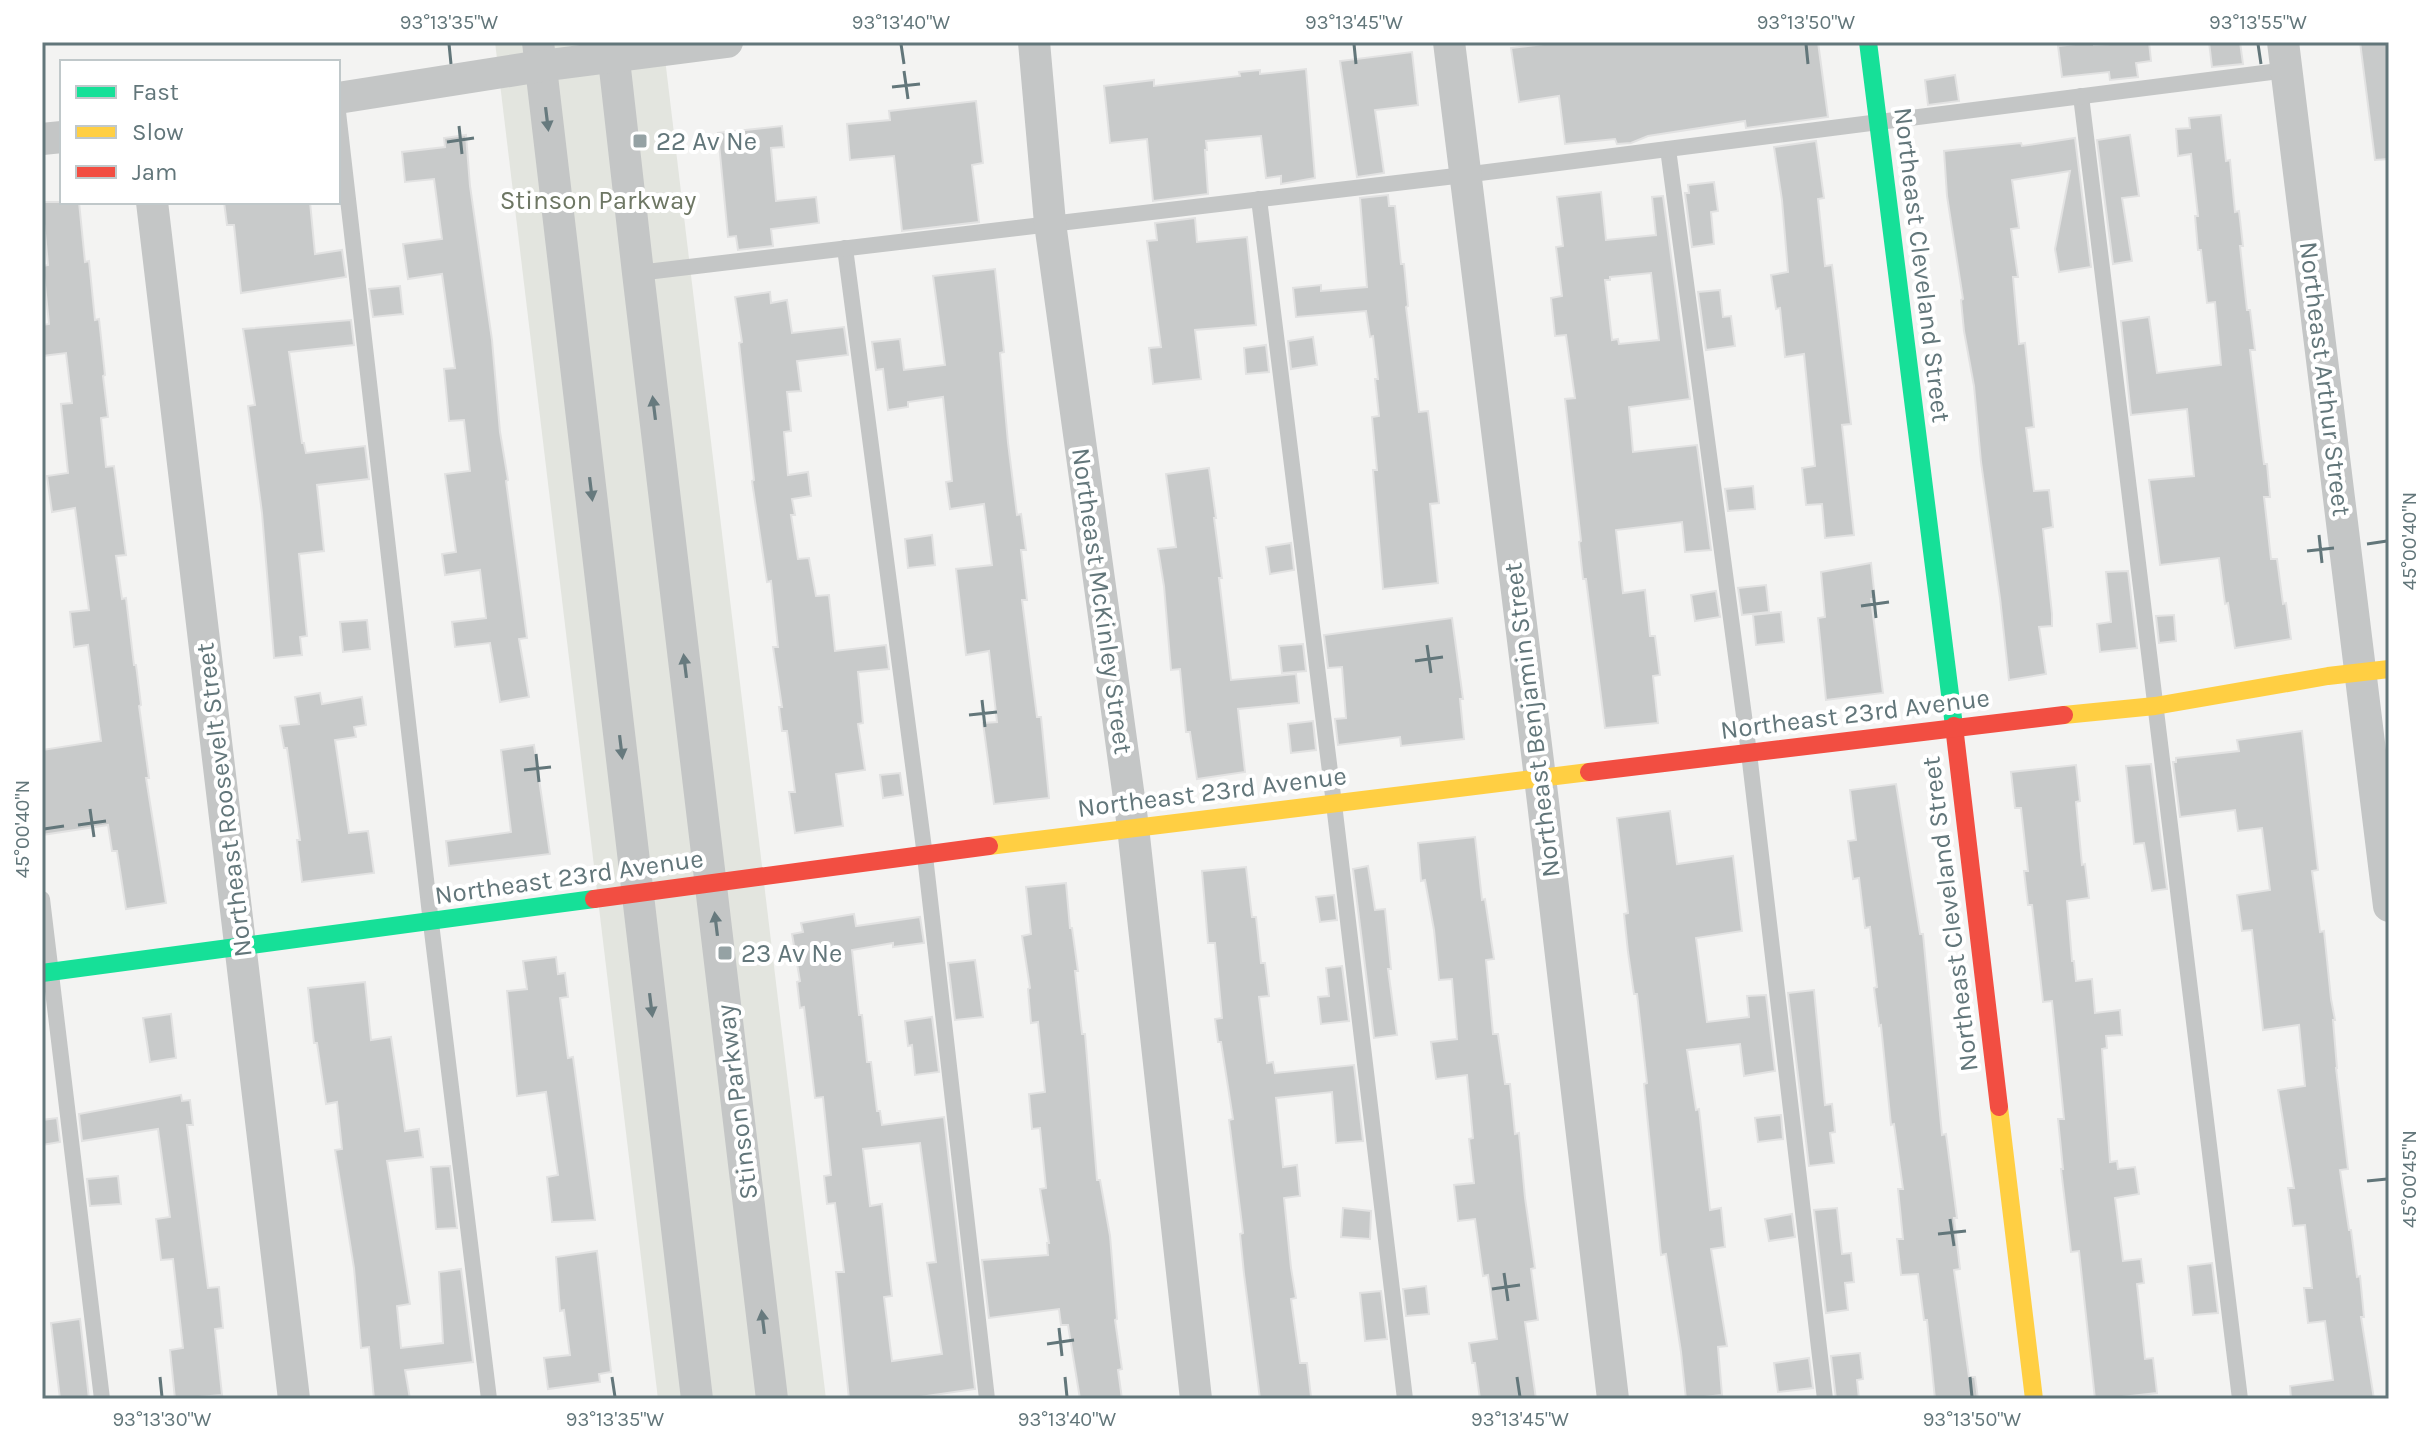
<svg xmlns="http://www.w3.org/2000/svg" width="2431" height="1441" font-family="Karla,sans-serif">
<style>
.green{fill:#e3e5df}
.building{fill:#c8caca;stroke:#e2e2e2;stroke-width:2;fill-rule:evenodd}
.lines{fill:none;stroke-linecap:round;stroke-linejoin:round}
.lane{stroke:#c4c6c6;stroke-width:16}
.street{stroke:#c4c6c6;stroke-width:32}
.fast{stroke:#16e098;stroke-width:18}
.slow{stroke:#ffcf43;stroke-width:18}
.jam{stroke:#f24e42;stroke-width:18}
.oneway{fill:#677a7e}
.ticks{fill:none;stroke:#62767a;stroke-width:3}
.poi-dot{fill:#95a2a4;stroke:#fff;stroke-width:3}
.labels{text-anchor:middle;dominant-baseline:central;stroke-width:8;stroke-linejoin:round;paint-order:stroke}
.poi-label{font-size:26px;fill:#62767a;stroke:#fff;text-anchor:start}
.park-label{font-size:26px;fill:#6e7764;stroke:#fff}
.street-label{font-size:26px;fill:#62767a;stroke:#fff}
.neatline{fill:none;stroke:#62767a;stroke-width:3}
.ticks-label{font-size:20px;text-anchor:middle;fill:#62767a}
</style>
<rect width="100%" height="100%" fill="#f3f3f2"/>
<path class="green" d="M495,42H663L826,1399H658Z"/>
<g class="building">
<path d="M1560,42H1818L1828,117L1746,128L1745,121L1648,136L1631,143L1617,144L1615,139L1565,144L1559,96L1519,102L1511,48Z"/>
<path d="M2094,42V45L2149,42L2151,61L2136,63L2138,77L2110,80L2109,72L2062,77L2058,46Z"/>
<path d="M2209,42H2240L2243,64L2212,67Z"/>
<path d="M2360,42H2389V159L2375,160Z"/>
<path d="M1412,52L1418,105L1375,110L1384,173L1357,177L1340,61Z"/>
<path d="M1306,69L1315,178L1281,184V176L1266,178L1261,136L1206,141L1207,150H1205L1208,194L1153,201L1147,139L1110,143L1104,86L1154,80V86L1240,76L1239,72L1260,70V74Z"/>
<path d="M1955,75L1959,101L1928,105L1925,80Z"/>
<path d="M976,101L983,163L972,165L979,222L902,231L894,156L850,160L847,124L890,120L889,111Z"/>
<path d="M2221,115L2226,161L2230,160L2235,212L2239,211L2243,246H2240L2247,310H2250L2255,350H2250L2264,464H2267L2270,497H2264L2271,559H2277L2283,604L2286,603L2291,639L2235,648L2228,603L2225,604L2219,558L2160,565L2149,480L2194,476L2187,409L2131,415L2121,321L2149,317L2157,373L2221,365L2215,302L2207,303L2201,250H2198L2195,216H2198L2191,154L2178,156L2176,129L2190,128L2189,118Z"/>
<path d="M782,126L784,147L771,148L776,201L816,197L819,223L771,229L773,246L738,250L736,236L728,237L718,133Z"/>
<path d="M466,135L470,186L492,340L500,432L508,480L506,481L527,638L519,639L529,697L500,702L490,643L455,647L452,622L486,618L480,570L445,575L442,554L456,552L445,474L470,471L464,420L449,421L444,369L455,368L442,274L408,279L403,244L442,239L434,179L405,182L402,152L445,147L444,138Z"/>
<path d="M2130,135L2139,196L2122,198L2132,261L2113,264L2097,140Z"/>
<path d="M2075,138L2091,267L2059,272L2055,249L2070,171L2012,180L2019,228L2011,229L2018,277H2013L2019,344L2025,343L2034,427L2026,428L2034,491L2049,490L2053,527L2043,529L2052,614V626L2039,627L2046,674L2009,680L2000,598L1981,462L1974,386L1964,331L1961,300L1963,299L1947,196L1944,151L2021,143L2022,146Z"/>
<path d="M1816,141L1824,198L1818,199L1825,266L1832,265L1851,424L1842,425L1854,535L1825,538L1822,504L1806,505L1802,468L1815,466L1804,354L1785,357L1780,308L1776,309L1771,275L1788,272L1782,200L1774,147Z"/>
<path d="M1714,182L1718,211L1711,212L1714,244L1692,247L1685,193H1689L1688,185Z"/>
<path d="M1601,192L1606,240L1656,235L1652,197L1663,196L1690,399L1629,407L1633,452L1697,445L1711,550L1685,552L1682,522L1616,530L1623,593L1645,590L1650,636H1655L1660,675L1653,676L1658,723L1605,728L1586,579H1583L1579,542L1581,541L1565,399L1575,398L1566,335L1555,336L1551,298L1562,296L1556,247L1563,246L1557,197ZM1651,273L1659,340L1619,344L1618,339L1612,340L1605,280H1610V277Z"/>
<path d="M1388,195L1389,206H1395L1401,264H1404L1408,306L1406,307L1419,412L1428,411L1439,503L1430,504L1438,583L1383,589L1373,470H1377L1372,417L1379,416L1375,379H1378L1373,336L1370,337L1366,311L1296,317L1293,288L1321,285V291L1367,287L1360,198Z"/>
<path d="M42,202H79L85,262L89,261L95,320L99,319L105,375L103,376L108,417L101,418L106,467L114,466L126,555L116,556L122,599L126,598L134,665H136L141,705L139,706L149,778H146L166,903L126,909L117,851H112L108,825L42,835V750L101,741L88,645L74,647L70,612L89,610L75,508L52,512L47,476L68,473L61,404L72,403L66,353L42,356V325L49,324L43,266L48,265Z"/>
<path d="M224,202H310L315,254L342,250L346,277L241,293L234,225H227Z"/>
<path d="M1195,218L1197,242L1247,237L1256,325L1195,330L1201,379L1153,384L1149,348L1161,347L1147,241L1157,240L1155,223Z"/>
<path d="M995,269L1004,352L1000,353L1008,443L1017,515L1021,514L1026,550H1021L1027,600H1022L1037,717H1041L1049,798L994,804L983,723L997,722L989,651L966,655L956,569L992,565L984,504L950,509L946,482L952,481L943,397L908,402V407L888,410L883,369L876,370L872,342L900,339L904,370L945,365L933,276Z"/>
<path d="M400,286L403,314L373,317L369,289Z"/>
<path d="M1720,290L1723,317L1731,316L1735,346L1706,350L1698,292Z"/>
<path d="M770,292L771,303L787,300L792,333L844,327L848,355L797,361L801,391L787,392L791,431L784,432L788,475L808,472L811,496L792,499L795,515H791L798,559L809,558L816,596L829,595L835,651L886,645L889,669L858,672L863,723L858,724L865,770L836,774L843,826L795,833L789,792H795L787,731H782L779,707H782L773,647H778L771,581L767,582L752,481L754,480L739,343L742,342L735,297Z"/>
<path d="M351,320L354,345L289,352L302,443H304L306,453L365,446L369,479L317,485L324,551L299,554L307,636L300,637L302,655L274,658L262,513L248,406L255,405L243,329Z"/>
<path d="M1313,337L1317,365L1291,369L1288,341Z"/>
<path d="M1266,345L1269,372L1246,374L1244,348Z"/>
<path d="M1209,468L1216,518H1214L1222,578H1219L1231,680L1296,674L1299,703L1238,709L1245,772L1197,779L1190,732H1186L1180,669L1171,670L1164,586L1158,549L1176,547L1166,474Z"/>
<path d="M1753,486L1755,509L1728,511L1725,489Z"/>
<path d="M932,535L935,565L908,568L905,539Z"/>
<path d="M1291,543L1294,570L1270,574L1266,547Z"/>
<path d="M1871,563L1875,599H1871L1883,693L1826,700L1818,618L1825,617L1821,572Z"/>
<path d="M2128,571L2137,648L2100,652L2097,624L2111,622L2106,572Z"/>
<path d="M1766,585L1769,612L1742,615L1738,588Z"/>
<path d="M1716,591L1720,617L1695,621L1691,595Z"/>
<path d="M1781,612L1784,642L1756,645L1753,615Z"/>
<path d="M2174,615L2176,641L2159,643L2156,616Z"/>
<path d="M1452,618L1463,699H1460L1464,739L1401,746L1400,737L1338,745L1335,719L1346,718L1342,667L1328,668L1324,635Z"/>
<path d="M367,620L370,649L343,652L340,622Z"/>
<path d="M1303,644L1306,671L1282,673L1279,646Z"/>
<path d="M320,693L322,704L362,697L366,725L354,727L356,737L335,740L349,833L368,831L374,873L302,882L297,840H300L287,748H284L280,726L299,724L295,697Z"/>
<path d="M1313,721L1316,750L1291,753L1288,724Z"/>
<path d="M2302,731L2318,870L2312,871L2320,932L2324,931L2331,999L2335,1020H2333L2337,1068H2336L2348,1169L2340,1170L2349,1230H2351L2357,1277L2360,1276L2364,1317H2361L2374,1399H2291L2290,1386L2333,1380L2325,1321L2308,1323L2304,1288H2312L2305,1225L2293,1226L2288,1188H2294L2278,1090L2305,1086L2299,1025L2263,1030L2252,930L2242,931L2237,895L2270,890L2262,828L2238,831L2235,810L2180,817L2173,762H2176V758L2239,751L2237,740Z"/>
<path d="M534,745L550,854L449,866L446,841L511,832L501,750Z"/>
<path d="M2151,764L2167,889L2152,891L2144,843L2134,844L2126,766Z"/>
<path d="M2076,765L2080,801L2076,802L2082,865L2085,864L2089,898L2067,901L2072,961H2074L2076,981L2092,979L2095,1013L2120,1010L2122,1035L2106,1036L2107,1048L2102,1049L2110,1162L2117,1161L2118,1169L2135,1167L2139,1194L2115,1198L2123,1261L2141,1259L2144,1283L2137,1284L2145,1359L2153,1358L2157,1393L2104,1399H2095L2079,1251L2071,1252L2061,1169H2063L2058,1119H2064L2052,1001L2043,1002L2032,905H2028L2024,871H2028L2021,808H2015L2011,772Z"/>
<path d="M900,773L903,795L883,798L880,775Z"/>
<path d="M1896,784L1920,934H1923L1942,1135L1946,1134L1957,1218H1954L1960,1269L1954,1270L1969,1377H1975L1978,1399H1935L1927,1320H1924L1918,1274L1901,1275L1897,1239H1903L1898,1189H1903L1894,1124L1891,1125L1881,1025L1879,1026L1874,988L1877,987L1870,927L1865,928L1859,878L1853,879L1848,841L1856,840L1850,790Z"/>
<path d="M1670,811L1677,864L1733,856L1742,931L1696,938L1707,1022L1749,1017L1747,996L1766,995L1775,1071L1744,1076L1740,1044L1687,1050L1696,1110L1699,1109L1710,1210L1721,1208L1725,1247L1711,1249L1727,1346L1718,1347L1722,1395L1686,1399L1681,1352L1666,1254L1661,1255L1644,1084L1647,1083L1637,994H1634L1628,952L1624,914L1628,913L1617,818Z"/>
<path d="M1475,837L1482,900L1485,899L1494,959L1486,960L1493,1034H1498L1505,1084H1510L1515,1134L1519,1133L1525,1198L1535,1268L1531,1269L1538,1320L1525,1322L1536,1399H1480L1475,1363H1472L1469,1343L1497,1339L1488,1275L1483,1276L1475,1219L1458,1221L1454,1185L1474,1183L1469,1139L1473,1138L1467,1075L1436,1079L1431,1042L1457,1039L1452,979L1439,980L1434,930L1425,880L1421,881L1418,843Z"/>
<path d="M1368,866L1375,910L1385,909L1391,969H1388L1397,1035L1374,1038L1353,869Z"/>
<path d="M1246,867L1252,917H1256L1261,963H1265L1269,996L1259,997L1267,1063L1273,1062L1275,1073L1354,1065L1363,1141L1336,1143L1332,1092L1276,1098L1283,1167L1297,1165L1300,1196L1284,1198L1291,1268L1296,1298L1291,1299L1300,1363H1307L1311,1397L1260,1399L1244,1274L1240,1234L1243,1233L1229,1120L1233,1119L1221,1042H1218L1215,1019L1222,1018L1215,943H1208L1202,871Z"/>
<path d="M1066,883L1070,928H1072L1078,971H1075L1082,1034H1085L1097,1180H1100L1110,1236L1117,1319L1115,1320L1122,1369L1118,1370L1122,1399H1080L1068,1325H1061L1059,1309L989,1318L982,1260L1048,1255L1047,1243H1049L1040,1189L1046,1188L1040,1128L1032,1129L1029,1094L1045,1092L1038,1022L1031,1023L1028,989L1030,988L1022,936L1031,934L1026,887Z"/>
<path d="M1334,895L1337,920L1320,922L1316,897Z"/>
<path d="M854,914L856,926L920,917L924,943L893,947V943L852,950L859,1015H862L867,1062H871L877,1111H880L882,1125L944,1117L975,1389L906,1399H849L836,1272H844L835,1203L827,1204L824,1176L831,1175L823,1097L815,1098L804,1007L800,1008L797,982L800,981L792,934L803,932L801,923ZM920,1143L936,1262L927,1263L942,1354L892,1361L884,1297L892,1296L882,1204L870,1206L863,1149Z"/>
<path d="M556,957L558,974L565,973L568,997L560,998L568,1058L573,1057L595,1220L552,1222L547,1177L558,1175L546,1092L517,1096L507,991L527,989L523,961Z"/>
<path d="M975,960L983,1017L955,1020L948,963Z"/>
<path d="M1342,966L1349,1021L1321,1024L1318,997L1329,996L1326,968Z"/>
<path d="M365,982L371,1040L391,1037L405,1131L419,1129L423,1157L387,1161L410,1304L397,1306L401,1348L443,1343L439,1272L461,1269L473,1362L405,1370L410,1399H374L369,1347L361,1348L354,1268L335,1150L342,1149L337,1102L326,1104L317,1043H314L308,988Z"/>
<path d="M1814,990L1825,1105L1832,1104L1835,1132L1830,1133L1834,1163L1809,1166L1788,993Z"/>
<path d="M171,1014L176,1058L150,1062L143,1018Z"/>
<path d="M932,1017L939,1072L915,1075L912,1045L908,1046L905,1021Z"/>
<path d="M181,1095L182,1101L190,1100L193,1125H187L208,1288L219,1287L223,1328L215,1329L222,1395L175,1399L170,1350L183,1348L173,1259L161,1260L156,1219L170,1217L158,1129L82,1141L79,1114Z"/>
<path d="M1781,1115L1783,1139L1758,1142L1755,1118Z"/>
<path d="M57,1118L60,1142L42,1145V1120Z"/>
<path d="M450,1166L457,1228L436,1229L431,1167Z"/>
<path d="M118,1176L121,1204L90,1206L87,1179Z"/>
<path d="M1343,1208L1371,1211L1370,1239L1341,1237Z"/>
<path d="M1837,1208L1842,1254L1851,1253L1854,1282L1845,1283L1848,1310L1826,1313L1814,1210Z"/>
<path d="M1792,1214L1795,1237L1769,1241L1765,1219Z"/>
<path d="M597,1251L611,1372L599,1374L600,1382L548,1389L544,1358L570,1355L564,1310L560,1311L556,1257Z"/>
<path d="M2212,1263L2218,1313L2193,1315L2188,1266Z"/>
<path d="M1426,1286L1429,1314L1406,1316L1403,1289Z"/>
<path d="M1381,1291L1387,1339L1365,1341L1360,1293Z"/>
<path d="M80,1319L89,1399H60L51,1323Z"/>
<path d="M1860,1353L1863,1379L1857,1380L1859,1399H1836L1831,1356Z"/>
<path d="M1809,1358L1813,1388L1778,1392L1774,1363Z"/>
</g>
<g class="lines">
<g class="lane">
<path d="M2081,96L2240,1399"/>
<path d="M338,112L431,923L489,1399"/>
<path d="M1668,149L1749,753L1825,1399"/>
<path d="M1259,199L1334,804L1405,1399"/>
<path d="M845,248L925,856L987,1399"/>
<path d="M638,273L1464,175L2287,70"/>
<path d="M42,899L102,1399"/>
</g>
<g class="street">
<path d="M538,42L697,1399"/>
<path d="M612,42L638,273L772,1399"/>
<path d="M1034,42L1050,223L1133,827L1196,1399"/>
<path d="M1449,42L1543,802L1613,1399"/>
<path d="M2283,42L2389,906"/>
<path d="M338,98L541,66L727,42"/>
<path d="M42,139L62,137"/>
<path d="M152,202L294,1399"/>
</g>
<g class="fast">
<path d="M1868,42L1954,726"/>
<path d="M42,973L594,899"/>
</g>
<g class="slow">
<path d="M2064,715L2155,706L2328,676L2389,669"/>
<path d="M989,846L1589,772"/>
<path d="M1999,1107L2034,1399"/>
</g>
<g class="jam">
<path d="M1954,726L1999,1107"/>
<path d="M1589,772L2064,715"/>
<path d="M594,899L989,846"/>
</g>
</g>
<defs><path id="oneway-solid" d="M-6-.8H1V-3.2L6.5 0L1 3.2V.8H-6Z" transform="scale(2)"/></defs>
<g class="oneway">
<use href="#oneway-solid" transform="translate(547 119) rotate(83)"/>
<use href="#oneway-solid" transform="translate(654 408) rotate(-97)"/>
<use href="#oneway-solid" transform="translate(591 489) rotate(83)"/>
<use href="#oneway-solid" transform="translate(685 666) rotate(-97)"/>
<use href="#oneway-solid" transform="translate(621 747) rotate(83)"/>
<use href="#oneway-solid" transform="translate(716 924) rotate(-97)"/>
<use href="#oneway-solid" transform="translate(651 1005) rotate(83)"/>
<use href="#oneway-solid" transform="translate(763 1322) rotate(-97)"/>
</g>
<path class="ticks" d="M449,44L451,64M901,44L904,64M1354,44L1356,64M1806,44L1808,64M2258,44L2261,64M904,71L908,99M892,87L920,84M459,126L462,154M447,142L474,138M2319,535L2322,563M2367,544L2387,541M2307,551L2334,548M1873,590L1876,618M1861,606L1889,602M1427,645L1431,673M1415,661L1443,657M982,700L985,727M969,715L997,712M536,754L539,782M524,770L551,767M90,809L94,837M78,825L106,821M44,829L64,826M2367,1181L2387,1179M1950,1219L1954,1246M1938,1234L1966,1231M1504,1273L1508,1301M1492,1289L1520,1285M1059,1328L1062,1356M1047,1344L1074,1340M160,1377L162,1397M612,1377L615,1397M1065,1377L1067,1397M1517,1377L1520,1397M1970,1377L1972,1397"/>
<g class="poi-dot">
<rect x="632" y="133" width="16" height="16" rx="4"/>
<rect x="717" y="945" width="16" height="16" rx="4"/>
</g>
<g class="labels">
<g class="poi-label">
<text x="656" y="141">22 Av Ne</text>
<text x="741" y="953">23 Av Ne</text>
</g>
<g class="park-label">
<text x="598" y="200">Stinson Parkway</text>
</g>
<g class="street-label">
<text transform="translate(1922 265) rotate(83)">Northeast Cleveland Street</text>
<text transform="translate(2325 379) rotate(83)">Northeast Arthur Street</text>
<text transform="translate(1102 601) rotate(82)">Northeast McKinley Street</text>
<text transform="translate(1855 714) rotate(-7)">Northeast 23rd Avenue</text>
<text transform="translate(1532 720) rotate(-97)">Northeast Benjamin Street</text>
<text transform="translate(1212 792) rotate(-7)">Northeast 23rd Avenue</text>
<text transform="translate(224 800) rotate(-97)">Northeast Roosevelt Street</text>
<text transform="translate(569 877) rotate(-8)">Northeast 23rd Avenue</text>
<text transform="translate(1950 914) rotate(-97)">Northeast Cleveland Street</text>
<text transform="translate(737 1102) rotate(-97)">Stinson Parkway</text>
</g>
</g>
<rect width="2431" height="1441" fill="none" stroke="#ffffff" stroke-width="88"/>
<rect x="60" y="60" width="280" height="144" fill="#ffffff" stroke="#c0c8ca" stroke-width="2"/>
<rect x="76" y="86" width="40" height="12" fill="#16e098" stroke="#c0c8ca" stroke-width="2"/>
<text x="132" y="100" font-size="24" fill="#62767a">Fast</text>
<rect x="76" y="126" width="40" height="12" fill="#ffcf43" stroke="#c0c8ca" stroke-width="2"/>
<text x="132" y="140" font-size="24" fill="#62767a">Slow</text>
<rect x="76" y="166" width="40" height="12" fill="#f24e42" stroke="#c0c8ca" stroke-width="2"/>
<text x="132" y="180" font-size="24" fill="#62767a">Jam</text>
<rect x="44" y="44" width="2343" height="1353" class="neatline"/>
<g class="ticks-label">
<text x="449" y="29">93°13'35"W</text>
<text x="901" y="29">93°13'40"W</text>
<text x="1354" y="29">93°13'45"W</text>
<text x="1806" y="29">93°13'50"W</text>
<text x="2258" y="29">93°13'55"W</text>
<text transform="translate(2409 541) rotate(-90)" y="7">45°00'40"N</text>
<text transform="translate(22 829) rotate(-90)" y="7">45°00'40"N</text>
<text transform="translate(2409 1179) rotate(-90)" y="7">45°00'45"N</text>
<text x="162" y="1426">93°13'30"W</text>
<text x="615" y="1426">93°13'35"W</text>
<text x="1067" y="1426">93°13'40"W</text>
<text x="1520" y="1426">93°13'45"W</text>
<text x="1972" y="1426">93°13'50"W</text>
</g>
</svg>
